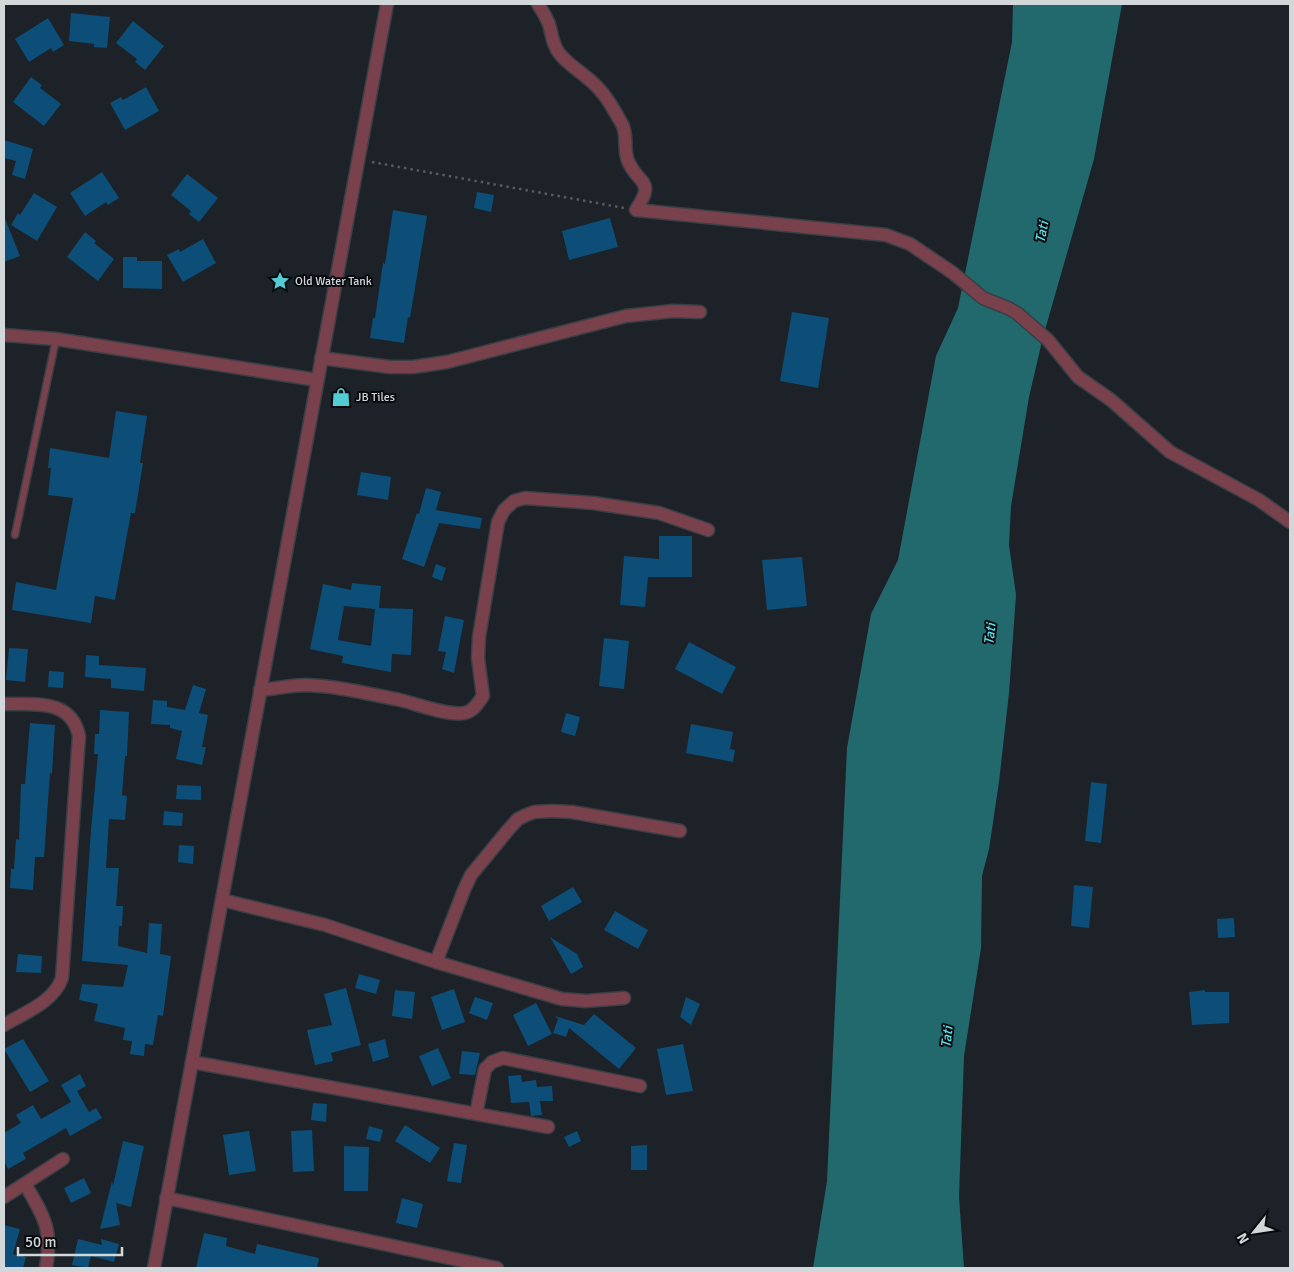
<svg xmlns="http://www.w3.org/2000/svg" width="1294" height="1272" font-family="Signika,sans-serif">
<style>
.water{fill:#22696e}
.building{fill:#0c4e77;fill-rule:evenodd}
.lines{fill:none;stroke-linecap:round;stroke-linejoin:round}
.lane-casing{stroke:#393f44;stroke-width:9}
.street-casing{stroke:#393f44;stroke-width:15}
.path{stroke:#565b60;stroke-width:2.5;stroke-dasharray:2.5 4;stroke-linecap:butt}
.lane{stroke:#79414c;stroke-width:6}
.street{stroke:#79414c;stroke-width:12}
.labels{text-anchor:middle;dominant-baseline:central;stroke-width:4;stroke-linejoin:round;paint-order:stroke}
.poi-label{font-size:12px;fill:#d2d7da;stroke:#080b0d;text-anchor:start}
.water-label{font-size:14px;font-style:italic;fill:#5ce2eb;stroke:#080b0d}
</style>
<rect width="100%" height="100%" fill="#1c2227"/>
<path class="water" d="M1013,4H1122L1094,159L1043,337L1029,397L1011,506L1009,545L1016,595L1009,693L999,782L989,849L982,876L981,948L964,1056L959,1197L964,1268H813L827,1181L847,748L871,614L898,560L936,356L958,308L1012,42Z"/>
<g class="building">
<path d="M71,13L110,17L107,48L94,47V44L69,41Z"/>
<path d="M48,18L64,45L53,52L51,48L29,62L15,39Z"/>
<path d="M133,21L164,46L145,70L135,62L137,59L116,43Z"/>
<path d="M31,77L42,85L40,88L61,104L44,126L13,102Z"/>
<path d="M146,87L159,111L125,130L110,103L121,97L123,100Z"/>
<path d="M4,140L33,149L25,179L12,175L16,161L4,158Z"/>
<path d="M102,172L119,198L108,205L106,202L85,216L70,193Z"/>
<path d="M187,174L218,198L199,222L189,214L191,211L171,195Z"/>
<path d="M477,192L494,195L491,212L474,208Z"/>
<path d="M34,193L57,207L37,241L11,225L18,213L20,215Z"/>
<path d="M393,210L427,216L410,318L408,317L404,343L370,338L373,318H375L383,263L385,264Z"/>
<path d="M4,216L20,256L4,262Z"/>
<path d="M610,218L618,247L569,260L562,231Z"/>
<path d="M85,232L96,241L94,243L114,259L98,281L67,257Z"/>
<path d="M203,239L216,263L183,282L167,255L179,249L180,252Z"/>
<path d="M123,257H137V261H162V289L123,288Z"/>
<path d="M792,312L829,318L818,388L780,381Z"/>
<path d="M116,411L147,416L140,463H143L135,513H131L115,600L95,596L91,623L12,610L16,582L56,590L73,498L48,495L51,468H48L50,448L109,458Z"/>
<path d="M361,472L391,477L388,500L357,495Z"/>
<path d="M426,488L441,492L436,510L482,518L480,529L439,523L424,567L402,559L417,513L419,514Z"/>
<path d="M659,536H692V577H648L645,607L620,605L624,556L659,559Z"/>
<path d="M802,557L807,606L767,610L762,560Z"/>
<path d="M436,564L446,568L442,581L432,577Z"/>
<path d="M352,583L381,586L379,608L413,609L411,655L392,654L391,672L342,663L343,656L310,649L323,584L351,590ZM344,606L375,609L371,646L338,640Z"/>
<path d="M445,616L464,620L454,673L442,669L446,652L438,651Z"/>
<path d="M604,638L629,641L624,689L599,686Z"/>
<path d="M689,642L736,667L722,694L675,669Z"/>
<path d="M9,648L28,649L25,682L6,680Z"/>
<path d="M86,655L99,656V665L146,668L144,691L111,688V679L85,677Z"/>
<path d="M49,671L64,672L63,688L48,687Z"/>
<path d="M193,685L206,689L199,713L208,715L202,747H206L202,765L176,759L182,731L170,728V725L151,724L153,700L167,701V707L185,710Z"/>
<path d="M100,710L129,712L127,756H125L122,795L127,796L125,820L109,819L106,868H119L116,906H123L122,926H119L118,946L147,953L149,923L162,924L160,954L171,956L163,1016L158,1015L153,1045L145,1044L144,1056L130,1054L132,1041L123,1040L125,1028L94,1021L98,1004L79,1000L82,984L123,987L128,965L82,961L91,830L98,754H94L95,734H99Z"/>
<path d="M566,713L580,717L575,736L561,732Z"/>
<path d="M30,723L55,725L52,774L50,773L44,857H35L33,890L10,888L11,869H14L16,839L19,840L21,784H25Z"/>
<path d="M691,724L733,732L730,749L735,750L733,762L686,753Z"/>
<path d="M1091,782L1107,784L1101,843L1085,841Z"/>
<path d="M177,785L201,786V800L176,799Z"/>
<path d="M164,811L183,813L182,826L163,825Z"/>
<path d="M179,845L194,846L193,864L178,862Z"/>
<path d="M1074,885L1093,887L1089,928L1071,926Z"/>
<path d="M573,887L582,902L549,921L541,906Z"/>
<path d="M615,911L648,930L638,949L604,930Z"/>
<path d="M1234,918L1235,937L1218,938L1217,919Z"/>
<path d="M550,937L577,954L583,967L571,974Z"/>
<path d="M18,954L42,956L41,973L16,972Z"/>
<path d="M359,974L380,980L376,994L355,988Z"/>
<path d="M346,988L361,1045L331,1053L333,1061L315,1065L307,1030L332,1025L324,994Z"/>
<path d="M454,989L465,1022L442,1030L431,997Z"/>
<path d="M395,990L415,992L412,1019L392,1016Z"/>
<path d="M1205,990V992H1229V1023L1192,1025L1189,992Z"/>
<path d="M475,997L493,1003L487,1020L469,1013Z"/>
<path d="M686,997L700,1004L691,1025L680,1017Z"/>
<path d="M536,1003L552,1034L528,1046L513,1015Z"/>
<path d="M594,1014L636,1048L619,1069L569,1028L566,1037L553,1033L558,1019L555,1016L584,1025Z"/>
<path d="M23,1039L49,1081L30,1092L4,1049Z"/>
<path d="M385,1039L389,1057L373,1062L368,1044Z"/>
<path d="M683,1044L693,1091L666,1095L657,1049Z"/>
<path d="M438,1048L451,1078L432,1086L419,1056Z"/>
<path d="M462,1051L480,1053L475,1075L459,1074Z"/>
<path d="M80,1074L86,1086L77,1091L89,1112L96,1108L102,1118L70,1136L66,1128L23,1153L26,1159L8,1169L4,1161V1133L21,1123L16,1115L33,1105L41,1119L71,1102L61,1085Z"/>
<path d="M521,1075L522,1082L536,1080L537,1087L552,1086L553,1101H540L542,1115L531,1116L529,1102L511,1103L508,1076Z"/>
<path d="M313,1103L327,1104L326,1122L311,1120Z"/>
<path d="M405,1125L440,1148L430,1163L395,1141Z"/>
<path d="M369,1126L383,1130L380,1142L366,1139Z"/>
<path d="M312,1130L314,1171L293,1172L291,1131Z"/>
<path d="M249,1131L256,1171L229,1175L223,1135Z"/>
<path d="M577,1131L581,1141L569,1147L564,1137Z"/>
<path d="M123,1141L144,1146L131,1207L116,1203L120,1225L100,1229L112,1181L113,1186Z"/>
<path d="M454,1143L467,1145L461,1183L447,1181Z"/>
<path d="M647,1145V1170H631V1146Z"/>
<path d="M344,1146L369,1147L368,1191H344Z"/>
<path d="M84,1178L91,1193L71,1203L64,1188Z"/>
<path d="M402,1198L423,1204L417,1228L396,1223Z"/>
<path d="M4,1225L20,1229L13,1254L26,1257L23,1268H4Z"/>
<path d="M204,1233L227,1238L226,1246L255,1254L257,1244L319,1258L317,1268H196Z"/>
<path d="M78,1239L102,1245L101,1239L119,1244L114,1262L91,1256L88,1268L72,1265Z"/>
</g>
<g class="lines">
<g class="lane-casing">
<path id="lane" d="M15,535L56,339"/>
</g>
<g class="street-casing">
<g id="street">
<path d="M538,4C542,10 546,17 549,24C552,34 552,44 559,53C568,65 582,72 593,83C605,93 614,110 622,124C628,135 623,148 628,161C639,186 656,179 636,210L886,235L910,244L953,273L983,298L1010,309L1018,314L1048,340L1078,377L1111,400L1170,452L1259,500L1290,522"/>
<path d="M4,335L56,339L317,380"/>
<path d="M321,358L390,367H413L447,362L626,316L673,311L700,312"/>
<path d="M260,690C275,689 291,685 306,685C338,686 369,694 400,700C417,704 448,716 464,713C473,712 478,703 483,696L478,658L479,637L498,522L504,510L514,501L525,498L593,503L659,513L708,530"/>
<path d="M4,704C34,705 71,698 79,736L62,978C54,1002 24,1013 4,1025"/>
<path d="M222,900L325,925L436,962L562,999L586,1001L624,998"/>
<path d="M436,962L464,890L471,875L508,830L518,819L524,816L534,812L552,811L572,812L680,831"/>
<path d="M192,1062L548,1127"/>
<path d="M476,1114L485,1069L492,1062L503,1058L640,1086"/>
<path d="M25,1184C44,1217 53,1229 46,1268"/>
<path d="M4,1197L63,1159"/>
<path d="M166,1198L497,1268"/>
<path d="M154,1268L387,4"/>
</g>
</g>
<path class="path" d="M372,162L624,208"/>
<use href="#lane" class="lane"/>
<use href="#street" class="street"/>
</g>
<defs>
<g id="sight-bare" transform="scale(1.5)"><path d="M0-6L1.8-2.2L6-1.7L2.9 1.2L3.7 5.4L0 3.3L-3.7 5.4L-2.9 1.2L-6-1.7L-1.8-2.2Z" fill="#51ccd3" stroke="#080b0d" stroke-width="2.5" paint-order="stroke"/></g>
<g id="shop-bare" transform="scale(1.5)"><path d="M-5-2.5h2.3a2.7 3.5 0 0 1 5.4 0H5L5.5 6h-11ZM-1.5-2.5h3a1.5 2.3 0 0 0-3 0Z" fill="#51ccd3" stroke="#080b0d" stroke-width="2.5" paint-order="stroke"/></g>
</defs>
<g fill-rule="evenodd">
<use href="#sight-bare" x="280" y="281"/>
<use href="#shop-bare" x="341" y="397"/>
</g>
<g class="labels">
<g class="poi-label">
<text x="295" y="281">Old Water Tank</text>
<text x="356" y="397">JB Tiles</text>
</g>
<g class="water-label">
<text transform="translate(1042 232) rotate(-79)">Tati</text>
<text transform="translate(990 634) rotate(-84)">Tati</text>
<text transform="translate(947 1037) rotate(-84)">Tati</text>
</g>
</g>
<rect width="1294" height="1272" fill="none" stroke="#d2d7da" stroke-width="10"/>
<g transform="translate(1254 1232) rotate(240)" stroke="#080b0d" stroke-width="4" paint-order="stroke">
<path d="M0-4L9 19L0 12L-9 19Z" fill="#d2d7da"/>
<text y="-8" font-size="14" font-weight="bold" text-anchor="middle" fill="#d2d7da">N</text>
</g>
<path d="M18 1247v8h104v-8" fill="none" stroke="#d2d7da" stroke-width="2.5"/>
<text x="25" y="1247" font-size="15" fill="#d2d7da" stroke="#080b0d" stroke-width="4" paint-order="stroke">50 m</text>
</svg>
